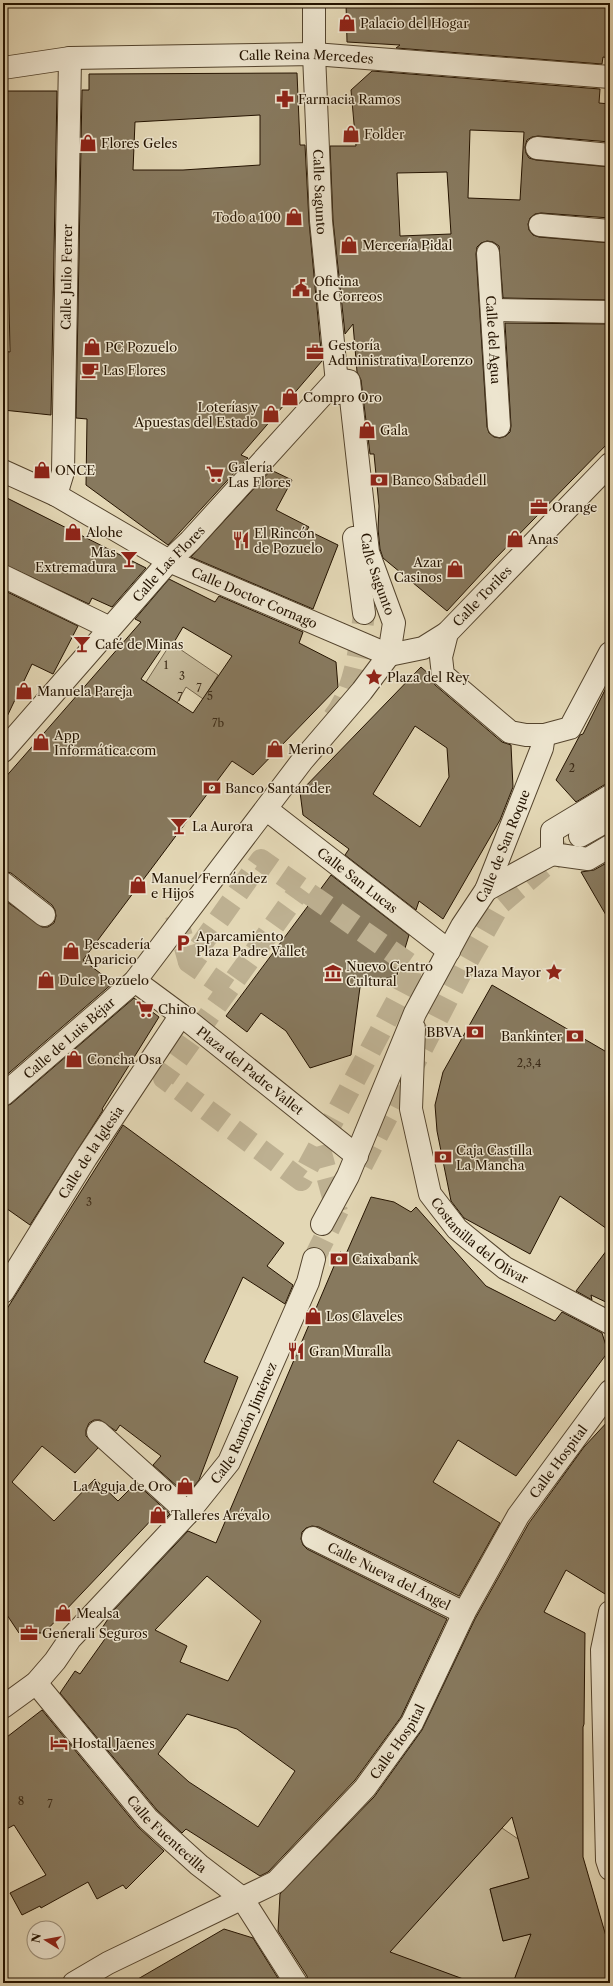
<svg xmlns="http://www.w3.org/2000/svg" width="613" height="1986" font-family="'Libre Caslon Text',serif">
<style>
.green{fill:#c3b696;stroke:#74644b}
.building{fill:#87795e;stroke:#241300;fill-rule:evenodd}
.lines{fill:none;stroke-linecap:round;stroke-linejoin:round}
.minor-tunnel{stroke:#bdb091;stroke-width:22;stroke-dasharray:22 11;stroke-linecap:butt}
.minor-casing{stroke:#54442d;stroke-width:24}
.minor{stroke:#ede5cf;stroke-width:22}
.labels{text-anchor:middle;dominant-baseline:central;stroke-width:3;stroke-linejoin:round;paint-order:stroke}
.number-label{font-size:11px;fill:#3d2c18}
.poi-label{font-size:13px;fill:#241300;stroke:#ede5cf;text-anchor:start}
.street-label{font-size:13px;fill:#241300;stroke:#ede5cf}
</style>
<rect width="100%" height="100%" fill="#e3d7b5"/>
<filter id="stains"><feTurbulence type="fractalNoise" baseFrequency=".005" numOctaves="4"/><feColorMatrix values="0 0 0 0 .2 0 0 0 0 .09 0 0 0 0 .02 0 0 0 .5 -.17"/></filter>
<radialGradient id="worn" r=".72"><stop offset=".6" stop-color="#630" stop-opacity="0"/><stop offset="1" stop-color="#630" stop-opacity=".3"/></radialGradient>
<g class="green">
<path d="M171,643L218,675L207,693L227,707L219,710L186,687L177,703L146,682Z"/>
<path d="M502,1828L521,1841L529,1871L527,1872L529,1878L490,1889L503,1941L542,1931L518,1970L513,1983H473L396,1955H386Z"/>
</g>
<g class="building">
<path d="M346,3H467L522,7V3H569L610,6V58L603,57L602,64L396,48L400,45L347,42Z"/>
<path d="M372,71L600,89L599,103L610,104V142L538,136L532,137L527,140L525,147L526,153L529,158L536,160L610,167V218L541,213L535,214L530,218L528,224L529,230L533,235L539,237L610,243V300L503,298L499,246L493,242L487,241L481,243L477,247L476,254L487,427L489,433L494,437L500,438L506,436L510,432L511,426L505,323L610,324V441L494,560L447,611L383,558L380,549L378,529L379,506L374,454H370L361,380L357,372L353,324L345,334L333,220L330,146H356L351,90ZM470,130L524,132L520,200L468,198ZM447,172L451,234L400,236L397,173Z"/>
<path d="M297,73L300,145H305L309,222L322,361L241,455L248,458L168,545L86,485L87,419L76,418L82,90H89V74ZM260,115V165L183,170H133L135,122Z"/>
<path d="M3,91H57L51,415L3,410V351L10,352L6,150H3Z"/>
<path d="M271,470L292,480L276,510L309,527L307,530L338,545L313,609L191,557Z"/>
<path d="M3,496L146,568L112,607L92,598L89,604L3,564Z"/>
<path d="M169,579L215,602L219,596L303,632L299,643L336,662L338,687L253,775L232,761L83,960L113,983L3,1078V899L42,927H48L54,923L56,916L55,910L52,905L11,873L3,871V780L141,622L135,619ZM183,627L232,656L193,713L141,679L167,641L173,644Z"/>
<path d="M3,590L78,626L53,674L32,664L3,725Z"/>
<path d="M421,667L430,675L435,685L502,742L511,745L513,787L500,820L443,919L419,901L416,910L345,855L349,849L303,815L300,792ZM415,726L447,748L449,777L420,827L373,794Z"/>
<path d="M610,680V784L604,785L576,802L556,780L580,735L583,734Z"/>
<path d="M610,861V922L581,872L594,870Z"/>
<path d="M331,875L409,935L397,975L360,987L351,1055L310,1068L286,1031L261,1013L247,1032L226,1016Z"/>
<path d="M492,985L610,1054V1231L560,1196L530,1254L464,1218L451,1201L437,1131L435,1105L443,1072Z"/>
<path d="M134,998L159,1017L102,1109L103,1110L30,1225L3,1206V1107L11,1104Z"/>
<path d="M123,1125L284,1243L267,1266L293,1285L285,1304L243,1277L204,1362L238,1377L199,1480L187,1495L153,1465L161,1456L120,1425L116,1431L100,1420H94L89,1423L86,1430V1436L98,1448L75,1473L42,1446L12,1482L54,1521L95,1479L118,1501L136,1483L170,1514L165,1519L158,1513L44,1633H19L3,1609V1315Z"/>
<path d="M371,1197L394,1202L411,1212L416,1207L486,1286L555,1321L562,1312L602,1333L608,1352L516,1476L458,1440L433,1482L500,1523L459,1596L319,1527L312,1526L306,1528L302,1532L301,1539L303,1545L307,1549L447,1619L401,1717L355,1780L268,1872L260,1876L186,1829L182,1833L157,1810L60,1693L75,1671L80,1674L107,1636L100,1631L114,1610L188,1531L216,1543L340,1252L346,1254ZM207,1576L261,1621L228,1681L180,1662L187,1646L155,1630ZM187,1714L237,1729L295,1771L258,1827L189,1782L158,1754Z"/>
<path d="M610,1246V1304L591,1295L592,1300L576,1291Z"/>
<path d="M610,1419V1597L566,1570L544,1612L585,1633L584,1724L583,1727V1857L610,1950V1983H513L531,1934L503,1941L490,1889L529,1878L512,1817L390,1952L466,1980V1983H308L307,1976L278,1931L280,1894L374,1797L422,1730L475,1619L529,1523L584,1447Z"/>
<path d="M42,1710L138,1827L164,1851L126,1889L123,1885L97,1899L88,1882L41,1908L40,1906L22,1915L10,1893L46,1875L14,1825L3,1831V1740Z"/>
<path d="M224,1929L253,1938L281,1983H131Z"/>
</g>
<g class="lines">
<g class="minor-tunnel">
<path d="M333,718C355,691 360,647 364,613"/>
<path d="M176,915L189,962"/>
<path d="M228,989L189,962L261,860L411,965L410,976L301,1180L164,1078L301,888"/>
<path d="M319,1146L337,1212"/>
<path d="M362,1165L463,969L500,904L580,836"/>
<path d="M314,1259L339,1208"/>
</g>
<g class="minor-casing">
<g id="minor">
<path id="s1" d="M314,3V54L321,221L338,393"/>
<path id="s2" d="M3,68L70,58L314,54L610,77"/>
<path d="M537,148L610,155"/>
<path d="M540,225L610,231"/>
<path id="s3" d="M488,253L499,426"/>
<path d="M492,310L610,312"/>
<path d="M610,464L447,633L441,657L443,675L510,732L526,735H544L570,728L610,653"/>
<path id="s4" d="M3,471L56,495L169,561L389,655L423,648L447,633"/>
<path id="s5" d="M56,495L63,472L70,58"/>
<path d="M354,538L364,613"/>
<path d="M3,576L110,628"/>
<path id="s6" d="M3,751L169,561L190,541L337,379L349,381L368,552L394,623L389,655L362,691L302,761L135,981L3,1095"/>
<path id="s7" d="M266,809L449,951"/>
<path d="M580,836L610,819"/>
<path d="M552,854L588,859L610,846"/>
<path d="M3,883L44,915"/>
<path d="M486,890L552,854V831L610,796"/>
<path id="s8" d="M135,981L181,1015L357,1156"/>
<path id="s9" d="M414,1028L411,1109L430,1194L457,1229L505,1268L610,1323"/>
<path id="s10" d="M322,1224L348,1176L415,1013L462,926L486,890L542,748L544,735"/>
<path id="s11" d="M3,1292L86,1158L181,1015"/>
<path d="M98,1432L188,1513"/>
<path id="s12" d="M313,1538L464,1613"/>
<path d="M610,1612L602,1650L607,1860L610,1869"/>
<path id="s13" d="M36,1683L148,1819L199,1865L242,1898L296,1983"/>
<path id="s14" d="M3,1707L36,1683L55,1661L70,1639L188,1513L229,1462L308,1282L314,1259"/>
<path id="s15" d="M74,1983L108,1963L276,1882L365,1788L412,1723L464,1613L518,1516L610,1391"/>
</g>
</g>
<use href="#minor" class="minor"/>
</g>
<defs>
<g id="shop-bare" transform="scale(1.38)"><path d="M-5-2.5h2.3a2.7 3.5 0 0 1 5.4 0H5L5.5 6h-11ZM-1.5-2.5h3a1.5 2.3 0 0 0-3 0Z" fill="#8f2418" stroke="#ede5cf" stroke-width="2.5" paint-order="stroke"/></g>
<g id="pharmacy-bare" transform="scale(1.38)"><path d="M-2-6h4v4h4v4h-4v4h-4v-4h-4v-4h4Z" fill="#8f2418" stroke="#ede5cf" stroke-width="2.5" paint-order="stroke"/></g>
<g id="civic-bare" transform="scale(1.38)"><path d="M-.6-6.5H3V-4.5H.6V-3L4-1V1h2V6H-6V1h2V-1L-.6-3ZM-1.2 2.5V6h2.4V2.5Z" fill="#8f2418" stroke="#ede5cf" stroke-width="2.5" paint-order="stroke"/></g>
<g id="office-bare" transform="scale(1.38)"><path d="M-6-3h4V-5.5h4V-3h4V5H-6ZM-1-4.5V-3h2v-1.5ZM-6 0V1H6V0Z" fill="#8f2418" stroke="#ede5cf" stroke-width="2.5" paint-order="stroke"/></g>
<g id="cafe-bare" transform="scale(1.38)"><path d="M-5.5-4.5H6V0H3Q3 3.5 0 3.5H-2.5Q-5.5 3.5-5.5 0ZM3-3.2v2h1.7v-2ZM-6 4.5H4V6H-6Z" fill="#8f2418" stroke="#ede5cf" stroke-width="2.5" paint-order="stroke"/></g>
<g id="supermarket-bare" transform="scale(1.38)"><path d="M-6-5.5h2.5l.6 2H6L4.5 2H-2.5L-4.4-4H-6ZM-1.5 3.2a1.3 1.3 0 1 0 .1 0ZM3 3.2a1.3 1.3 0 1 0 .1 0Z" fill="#8f2418" stroke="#ede5cf" stroke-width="2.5" paint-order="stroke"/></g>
<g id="bank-bare" transform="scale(1.38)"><path d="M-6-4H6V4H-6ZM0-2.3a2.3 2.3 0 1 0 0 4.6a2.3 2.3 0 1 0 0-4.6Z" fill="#8f2418" stroke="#ede5cf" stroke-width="2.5" paint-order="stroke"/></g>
<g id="restaurant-bare" transform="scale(1.38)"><path d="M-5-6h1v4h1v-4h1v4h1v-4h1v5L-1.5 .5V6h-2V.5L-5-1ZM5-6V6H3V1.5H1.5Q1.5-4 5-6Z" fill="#8f2418" stroke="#ede5cf" stroke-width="2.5" paint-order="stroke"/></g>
<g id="bar-bare" transform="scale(1.38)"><path d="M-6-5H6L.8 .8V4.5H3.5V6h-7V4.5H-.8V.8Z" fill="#8f2418" stroke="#ede5cf" stroke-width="2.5" paint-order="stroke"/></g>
<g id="sight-bare" transform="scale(1.38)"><path d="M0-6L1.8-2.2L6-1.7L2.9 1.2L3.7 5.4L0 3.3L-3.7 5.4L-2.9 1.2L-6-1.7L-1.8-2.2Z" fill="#8f2418" stroke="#ede5cf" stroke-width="2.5" paint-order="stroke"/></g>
<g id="parking-bare" transform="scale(1.38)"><path d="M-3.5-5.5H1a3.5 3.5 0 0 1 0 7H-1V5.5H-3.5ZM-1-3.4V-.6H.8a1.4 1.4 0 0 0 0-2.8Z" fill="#8f2418" stroke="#ede5cf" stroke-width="2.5" paint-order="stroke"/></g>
<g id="museum-bare" transform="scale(1.38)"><path d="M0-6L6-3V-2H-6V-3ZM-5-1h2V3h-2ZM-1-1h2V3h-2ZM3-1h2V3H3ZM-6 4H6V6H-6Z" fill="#8f2418" stroke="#ede5cf" stroke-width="2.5" paint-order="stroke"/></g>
<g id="hotel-bare" transform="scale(1.38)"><path d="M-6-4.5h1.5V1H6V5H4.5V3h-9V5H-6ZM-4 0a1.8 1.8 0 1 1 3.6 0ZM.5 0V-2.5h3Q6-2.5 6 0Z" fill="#8f2418" stroke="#ede5cf" stroke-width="2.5" paint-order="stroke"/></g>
</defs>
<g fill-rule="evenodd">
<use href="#shop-bare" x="347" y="23"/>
<use href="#pharmacy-bare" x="285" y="99"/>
<use href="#shop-bare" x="351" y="134"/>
<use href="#shop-bare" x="88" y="143"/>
<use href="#shop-bare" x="294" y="217"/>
<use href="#shop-bare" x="349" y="245"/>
<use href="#civic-bare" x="301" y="288"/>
<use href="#shop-bare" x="92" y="347"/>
<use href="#office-bare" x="315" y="352"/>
<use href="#cafe-bare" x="90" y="370"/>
<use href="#shop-bare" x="290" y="397"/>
<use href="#shop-bare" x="271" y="414"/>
<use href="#shop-bare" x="367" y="430"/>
<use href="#shop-bare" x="42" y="470"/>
<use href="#supermarket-bare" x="215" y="474"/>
<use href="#bank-bare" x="379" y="480"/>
<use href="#office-bare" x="539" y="507"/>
<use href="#shop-bare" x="73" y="532"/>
<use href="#shop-bare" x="515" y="539"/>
<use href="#restaurant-bare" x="241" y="540"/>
<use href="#bar-bare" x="129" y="559"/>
<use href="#shop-bare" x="455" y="569"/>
<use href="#bar-bare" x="82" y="644"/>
<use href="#sight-bare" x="374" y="677"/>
<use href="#shop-bare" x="24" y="691"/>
<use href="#shop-bare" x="41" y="742"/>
<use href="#shop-bare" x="275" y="749"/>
<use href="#bank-bare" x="212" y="788"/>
<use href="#bar-bare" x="179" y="826"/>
<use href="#shop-bare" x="138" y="885"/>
<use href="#parking-bare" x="183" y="943"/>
<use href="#shop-bare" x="71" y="951"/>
<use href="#sight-bare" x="554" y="972"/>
<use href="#museum-bare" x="333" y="973"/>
<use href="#shop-bare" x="46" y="980"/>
<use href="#supermarket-bare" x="145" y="1009"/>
<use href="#bank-bare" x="475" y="1032"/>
<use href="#bank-bare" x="575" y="1036"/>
<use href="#shop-bare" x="74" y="1059"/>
<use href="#bank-bare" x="443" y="1157"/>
<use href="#bank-bare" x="339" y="1259"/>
<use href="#shop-bare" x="313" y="1316"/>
<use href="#restaurant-bare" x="296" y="1351"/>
<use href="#shop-bare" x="185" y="1486"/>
<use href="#shop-bare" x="158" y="1515"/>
<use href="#shop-bare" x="63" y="1613"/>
<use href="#office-bare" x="29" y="1633"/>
<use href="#hotel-bare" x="59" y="1743"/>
</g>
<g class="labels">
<g class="number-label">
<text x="166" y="665">1</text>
<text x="182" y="676">3</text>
<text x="199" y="688">7</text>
<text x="210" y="696">5</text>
<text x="180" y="697">7</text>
<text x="218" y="723">7b</text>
<text x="572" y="768">2</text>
<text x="529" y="1063">2,3,4</text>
<text x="89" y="1202">3</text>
<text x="21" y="1801">8</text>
<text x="50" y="1804">7</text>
</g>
<g class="poi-label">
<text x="360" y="23">Palacio del Hogar</text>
<text x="298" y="99">Farmacia Ramos</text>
<text x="364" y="134">Folder</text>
<text x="101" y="143">Flores Geles</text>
<text x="281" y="217" text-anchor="end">Todo a 100</text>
<text x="362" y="245">Mercería Pidal</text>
<text x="314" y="281">Oficina<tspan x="314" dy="15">de Correos</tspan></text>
<text x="328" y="345">Gestoría<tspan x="328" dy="15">Administrativa Lorenzo</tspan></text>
<text x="105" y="347">PC Pozuelo</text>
<text x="103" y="370">Las Flores</text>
<text x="303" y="397">Compro Oro</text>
<text x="258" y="407" text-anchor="end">Loterías y<tspan x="258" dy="15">Apuestas del Estado</tspan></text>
<text x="380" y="430">Gala</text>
<text x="228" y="467">Galería<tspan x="228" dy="15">Las Flores</tspan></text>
<text x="55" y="470">ONCE</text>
<text x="392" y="480">Banco Sabadell</text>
<text x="552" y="507">Orange</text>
<text x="86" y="532">Alohe</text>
<text x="254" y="533">El Rincón<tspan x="254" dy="15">de Pozuelo</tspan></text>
<text x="528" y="539">Anas</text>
<text x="116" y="552" text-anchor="end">Mas<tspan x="116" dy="15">Extremadura</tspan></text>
<text x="442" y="562" text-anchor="end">Azar<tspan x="442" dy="15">Casinos</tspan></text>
<text x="95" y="644">Café de Minas</text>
<text x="387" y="677">Plaza del Rey</text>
<text x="37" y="691">Manuela Pareja</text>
<text x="54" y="735">App<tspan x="54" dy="15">Informática.com</tspan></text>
<text x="288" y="749">Merino</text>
<text x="225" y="788">Banco Santander</text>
<text x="192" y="826">La Aurora</text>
<text x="151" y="878">Manuel Fernández<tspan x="151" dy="15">e Hijos</tspan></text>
<text x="196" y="936">Aparcamiento<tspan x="196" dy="15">Plaza Padre Vallet</tspan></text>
<text x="84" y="944">Pescadería<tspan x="84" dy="15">Aparicio</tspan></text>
<text x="346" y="966">Nuevo Centro<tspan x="346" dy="15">Cultural</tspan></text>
<text x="541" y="972" text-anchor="end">Plaza Mayor</text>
<text x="59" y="980">Dulce Pozuelo</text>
<text x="158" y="1009">Chino</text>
<text x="462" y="1032" text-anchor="end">BBVA</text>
<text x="562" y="1036" text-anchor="end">Bankinter</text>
<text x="87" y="1059">Concha Osa</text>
<text x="456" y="1150">Caja Castilla<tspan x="456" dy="15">La Mancha</tspan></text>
<text x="352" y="1259">Caixabank</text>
<text x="326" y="1316">Los Claveles</text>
<text x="309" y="1351">Gran Muralla</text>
<text x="172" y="1486" text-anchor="end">La Aguja de Oro</text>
<text x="171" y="1515">Talleres Arévalo</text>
<text x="76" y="1613">Mealsa</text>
<text x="42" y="1633">Generali Seguros</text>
<text x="72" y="1743">Hostal Jaenes</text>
</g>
<g class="street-label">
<text stroke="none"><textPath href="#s2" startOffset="304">Calle Reina Mercedes</textPath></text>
<text stroke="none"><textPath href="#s1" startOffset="189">Calle Sagunto</textPath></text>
<text stroke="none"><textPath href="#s5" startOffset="219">Calle Julio Ferrer</textPath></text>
<text stroke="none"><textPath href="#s3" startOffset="87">Calle del Agua</textPath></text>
<text stroke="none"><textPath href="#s6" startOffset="250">Calle Las Flores</textPath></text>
<text stroke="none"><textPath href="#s6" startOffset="708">Calle Sagunto</textPath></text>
<text transform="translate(482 596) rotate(-46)">Calle Toriles</text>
<text stroke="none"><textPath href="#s4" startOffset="282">Calle Doctor Cornago</textPath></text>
<text stroke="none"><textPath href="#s10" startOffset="420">Calle de San Roque</textPath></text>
<text stroke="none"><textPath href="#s7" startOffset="116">Calle San Lucas</textPath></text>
<text transform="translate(69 1038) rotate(-41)">Calle de Luis Béjar</text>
<text stroke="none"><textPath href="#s8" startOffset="146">Plaza del Padre Vallet</textPath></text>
<text stroke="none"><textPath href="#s11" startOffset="165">Calle de la Iglesia</textPath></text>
<text stroke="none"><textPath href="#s9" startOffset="237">Costanilla del Olivar</textPath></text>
<text stroke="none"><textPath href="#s14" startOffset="376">Calle Ramón Jiménez</textPath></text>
<text stroke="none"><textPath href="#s15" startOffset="736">Calle Hospital</textPath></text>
<text stroke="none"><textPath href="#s12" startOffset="85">Calle Nueva del Ángel</textPath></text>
<text stroke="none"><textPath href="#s15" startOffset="412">Calle Hospital</textPath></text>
<text stroke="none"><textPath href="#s13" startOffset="200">Calle Fuentecilla</textPath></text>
</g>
</g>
<rect width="613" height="1986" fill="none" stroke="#e3d7b5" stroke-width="16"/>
<rect x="4" y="4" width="605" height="1978" fill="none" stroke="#241300" stroke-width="2"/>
<rect x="8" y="8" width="597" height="1970" fill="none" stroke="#241300"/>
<g transform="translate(46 1940) rotate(281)"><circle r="19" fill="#ede5cf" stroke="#9d917c"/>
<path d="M0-3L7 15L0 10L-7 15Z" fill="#8f2418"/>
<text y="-6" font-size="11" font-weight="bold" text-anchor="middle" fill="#241300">N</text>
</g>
<rect width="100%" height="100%" filter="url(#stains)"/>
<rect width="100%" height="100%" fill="url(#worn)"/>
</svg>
